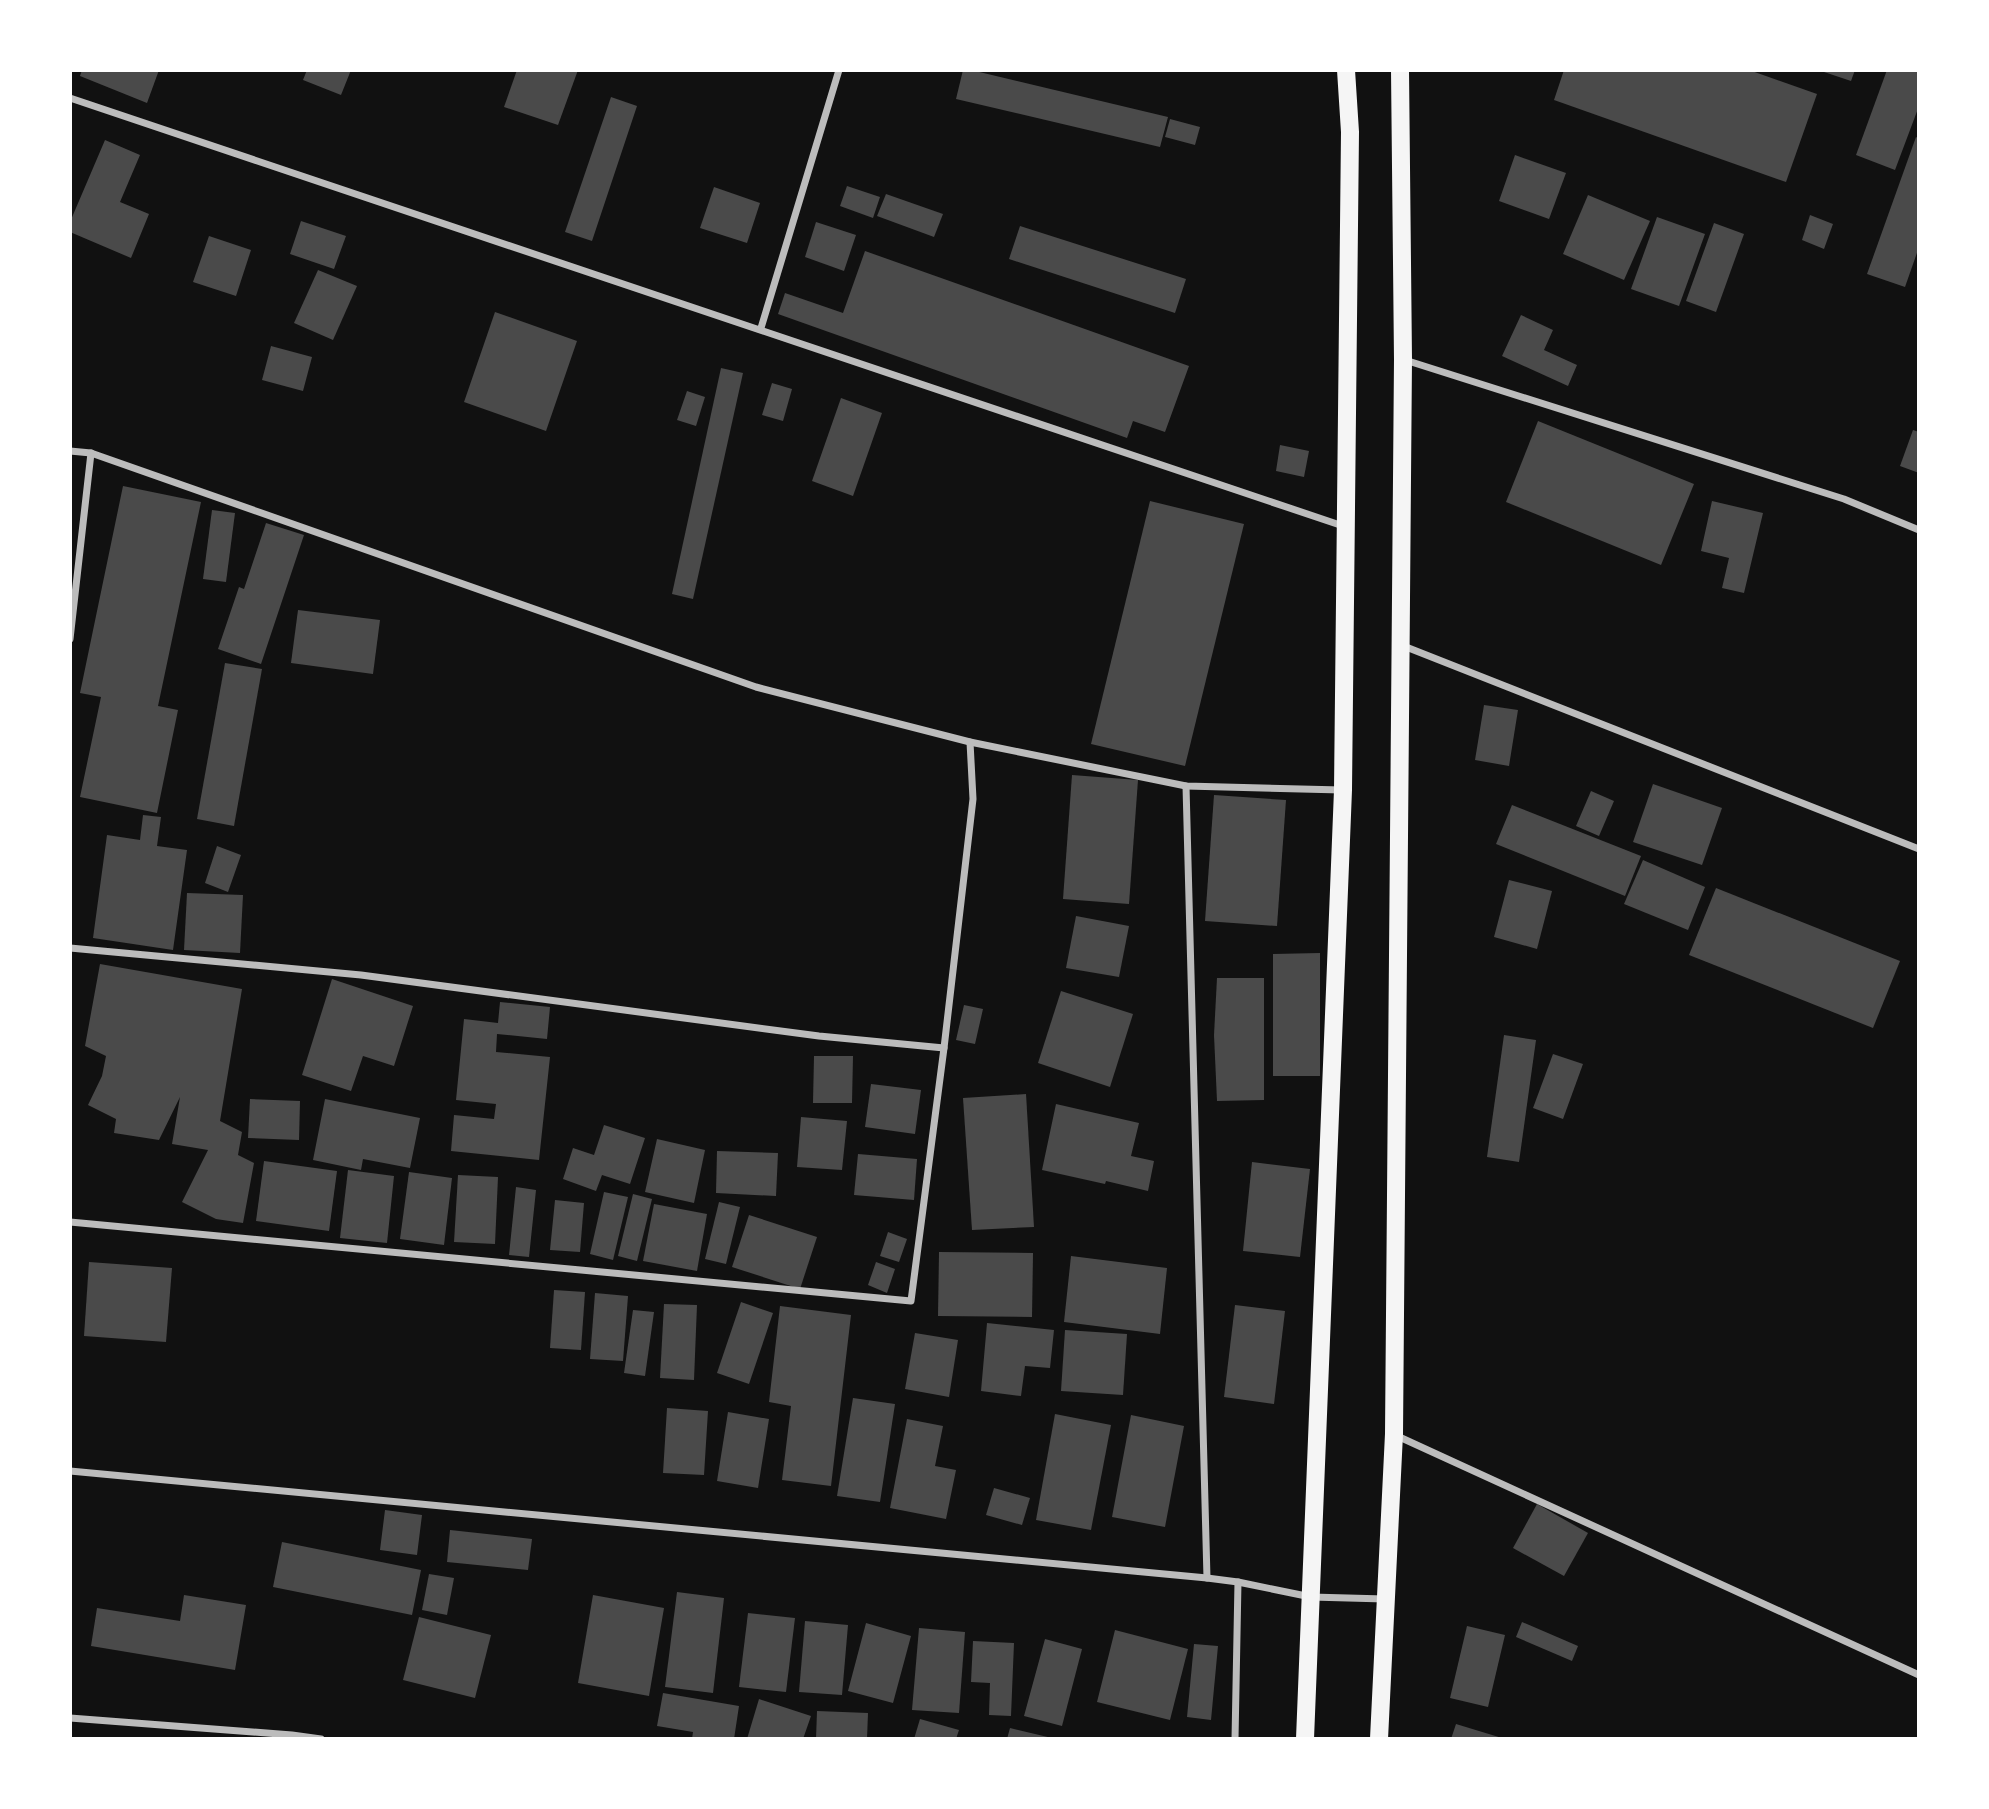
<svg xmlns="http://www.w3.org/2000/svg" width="1989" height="1809" font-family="'Alegreya Sans',sans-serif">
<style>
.building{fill:#4a4a4a}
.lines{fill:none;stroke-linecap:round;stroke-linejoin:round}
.minor{stroke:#bcbcbc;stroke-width:7}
.primary{stroke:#f5f5f5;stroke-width:18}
</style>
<rect width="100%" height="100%" fill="#111"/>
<g class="building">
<path d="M82,70H159L147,103L80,76Z"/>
<path d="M307,70H351L341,95L303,80Z"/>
<path d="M517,70H578L558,125L504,107Z"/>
<path d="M963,70H971L1168,117L1160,147L956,99Z"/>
<path d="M1564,70H1749L1817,94L1786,182L1554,100Z"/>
<path d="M1818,70H1855L1851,81Z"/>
<path d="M1887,70H1919V106L1895,170L1856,155Z"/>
<path d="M611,97L637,106L592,241L565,232Z"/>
<path d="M1170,119L1200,127L1195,145L1165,137Z"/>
<path d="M1916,137L1919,139V247L1905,287L1867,274Z"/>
<path d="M105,140L140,155L120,202L149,214L131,258L70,232V222Z"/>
<path d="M1515,155L1566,173L1549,219L1499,201Z"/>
<path d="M847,186L880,197L873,218L840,206Z"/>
<path d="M714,187L760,203L747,243L700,228Z"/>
<path d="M886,194L943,214L934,237L877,216Z"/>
<path d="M1588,195L1650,221L1624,280L1563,254Z"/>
<path d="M1810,215L1833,224L1824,249L1802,240Z"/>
<path d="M1657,217L1705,234L1679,306L1631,289Z"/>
<path d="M301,221L346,236L334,269L290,254Z"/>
<path d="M816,222L856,235L844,271L805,257Z"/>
<path d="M1714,223L1744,234L1716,312L1686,301Z"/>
<path d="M1020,226L1186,279L1175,313L1009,259Z"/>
<path d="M209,236L251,250L236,296L193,282Z"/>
<path d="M865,251L1189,366L1165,432L1133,421L1127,438L778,314L785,293L843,313Z"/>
<path d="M318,270L357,286L333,340L294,323Z"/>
<path d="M495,312L577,341L546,431L464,402Z"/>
<path d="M1521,315L1553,330L1544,350L1577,365L1568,386L1502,356Z"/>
<path d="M271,346L312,357L303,391L262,380Z"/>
<path d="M721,368L743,373L693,599L672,594Z"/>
<path d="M772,383L792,389L783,421L762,415Z"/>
<path d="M687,391L705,397L696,426L677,420Z"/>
<path d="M841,398L882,413L853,496L812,481Z"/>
<path d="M1538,421L1694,484L1661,565L1506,502Z"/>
<path d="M1913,430L1919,432V473L1900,466Z"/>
<path d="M1280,445L1309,451L1304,477L1276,471Z"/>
<path d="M123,486L201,502L158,706L178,710L157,813L80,797L101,697L80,693Z"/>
<path d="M1150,501L1244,524L1185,766L1091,744Z"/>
<path d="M1712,501L1763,513L1744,593L1722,588L1729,558L1701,551Z"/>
<path d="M212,510L235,513L226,582L203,579Z"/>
<path d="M266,523L304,535L261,664L218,649L239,587L244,589Z"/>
<path d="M298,610L380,620L373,674L291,663Z"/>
<path d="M225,663L262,669L234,826L197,819Z"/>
<path d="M1484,705L1518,710L1509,766L1475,760Z"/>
<path d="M1072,775L1138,780L1129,904L1063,899Z"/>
<path d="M1653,784L1722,808L1702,865L1633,842Z"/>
<path d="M1591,791L1614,801L1599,836L1576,826Z"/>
<path d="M1214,795L1286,800L1277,926L1205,921Z"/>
<path d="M1512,805L1641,856L1625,896L1496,844Z"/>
<path d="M143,815L161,817L157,846L187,850L173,950L93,938L107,835L140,840Z"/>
<path d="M217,846L241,855L228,892L205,883Z"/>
<path d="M1643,860L1705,887L1688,930L1624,904Z"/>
<path d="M1509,880L1552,891L1537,949L1494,937Z"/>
<path d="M1716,888L1900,961L1873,1028L1689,955Z"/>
<path d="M187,893L243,895L240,953L184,950Z"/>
<path d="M1076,916L1129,926L1119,977L1066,968Z"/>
<path d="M1320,953V1076H1273V954Z"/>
<path d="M100,964L242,989L220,1121L242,1132L238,1155L254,1163L243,1223L216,1219L182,1202L208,1150L172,1144L180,1097L159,1140L114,1133L116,1119L88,1105L102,1076L106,1056L85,1046Z"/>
<path d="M1217,978H1264V1100L1217,1101L1214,1035Z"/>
<path d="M332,979L413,1006L394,1066L363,1056L351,1091L302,1075Z"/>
<path d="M1061,991L1133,1014L1110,1087L1038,1063Z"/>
<path d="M500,1002L550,1007L547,1039L497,1034L496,1052L550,1057L539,1160L451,1151L454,1115L494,1119L496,1104L456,1100L464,1019L498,1023Z"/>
<path d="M964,1005L983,1009L975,1044L956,1040Z"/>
<path d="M1504,1035L1536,1040L1519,1162L1487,1157Z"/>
<path d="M1553,1054L1583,1064L1563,1119L1533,1108Z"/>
<path d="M814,1056H853L852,1103H813Z"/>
<path d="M871,1084L921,1090L915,1134L865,1127Z"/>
<path d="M1026,1094L1034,1227L972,1230L963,1098Z"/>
<path d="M250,1099L300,1101L299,1140L248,1138Z"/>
<path d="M325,1099L420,1118L410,1168L363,1159L361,1170L313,1160Z"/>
<path d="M1056,1104L1139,1123L1131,1156L1154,1161L1148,1191L1106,1181L1105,1184L1042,1170Z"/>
<path d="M801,1117L847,1121L842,1170L797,1167Z"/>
<path d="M604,1125L645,1138L630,1184L602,1175L596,1191L563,1179L573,1148L594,1155Z"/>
<path d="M657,1139L705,1150L694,1203L645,1192Z"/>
<path d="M717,1151L778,1153L776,1196L716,1193Z"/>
<path d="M858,1154L917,1159L914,1200L854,1195Z"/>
<path d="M264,1161L337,1171L329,1231L256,1221Z"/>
<path d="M1252,1162L1310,1169L1300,1257L1243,1251Z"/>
<path d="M348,1170L394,1176L387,1243L340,1238Z"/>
<path d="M409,1172L452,1178L444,1245L400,1239Z"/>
<path d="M458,1175L498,1177L495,1244L454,1242Z"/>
<path d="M516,1187L536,1190L529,1257L509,1255Z"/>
<path d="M604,1192L628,1197L613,1260L590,1254Z"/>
<path d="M633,1194L652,1199L637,1261L618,1256Z"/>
<path d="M555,1200L584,1203L580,1252L550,1250Z"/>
<path d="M719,1202L740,1207L726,1264L705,1259Z"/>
<path d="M654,1204L707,1214L697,1271L643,1261Z"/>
<path d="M749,1215L817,1237L800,1289L732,1267Z"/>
<path d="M888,1232L907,1239L899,1262L880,1256Z"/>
<path d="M939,1252L1033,1253L1032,1317L938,1316Z"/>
<path d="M1071,1256L1167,1268L1160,1334L1064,1322Z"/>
<path d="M89,1262L172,1268L166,1342L84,1336Z"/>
<path d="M876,1262L895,1269L887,1293L868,1285Z"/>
<path d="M554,1290L585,1292L581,1350L550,1348Z"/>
<path d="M595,1293L628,1296L623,1361L590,1359Z"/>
<path d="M741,1302L773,1313L749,1384L717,1373Z"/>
<path d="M664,1304L697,1305L694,1380L660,1378Z"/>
<path d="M1235,1305L1285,1311L1274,1404L1224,1397Z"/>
<path d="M780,1306L851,1315L831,1486L782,1480L791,1406L769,1402Z"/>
<path d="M633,1310L654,1312L645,1376L624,1373Z"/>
<path d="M987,1323L1054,1330L1050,1368L1025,1366L1021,1396L981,1391Z"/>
<path d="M1065,1330L1127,1334L1123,1395L1061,1391Z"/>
<path d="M915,1333L958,1340L949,1397L905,1389Z"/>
<path d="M853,1398L895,1404L880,1502L837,1496Z"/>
<path d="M667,1408L708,1411L704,1475L663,1473Z"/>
<path d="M728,1412L769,1419L758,1488L717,1481Z"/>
<path d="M1055,1414L1111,1425L1091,1530L1036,1520Z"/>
<path d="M1131,1415L1184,1426L1165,1527L1112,1517Z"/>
<path d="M907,1419L943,1426L935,1466L956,1470L946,1519L890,1508Z"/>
<path d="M994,1488L1030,1498L1022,1525L986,1515Z"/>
<path d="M1537,1504L1588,1533L1564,1576L1513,1548Z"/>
<path d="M385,1510L422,1515L417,1555L380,1550Z"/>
<path d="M450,1530L532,1539L528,1570L447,1562Z"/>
<path d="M282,1542L421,1570L412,1615L273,1587Z"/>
<path d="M429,1574L454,1578L447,1615L422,1610Z"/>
<path d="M677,1592L724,1598L713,1693L665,1687Z"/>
<path d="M184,1595L246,1605L235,1670L91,1646L97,1608L180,1621Z"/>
<path d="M593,1595L664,1608L649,1696L578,1683Z"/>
<path d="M748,1613L795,1618L786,1692L739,1687Z"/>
<path d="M419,1617L491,1635L475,1698L403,1680Z"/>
<path d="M805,1621L848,1625L842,1695L799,1692Z"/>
<path d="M1522,1622L1578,1646L1572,1661L1516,1637Z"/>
<path d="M866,1623L911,1636L893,1703L848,1691Z"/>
<path d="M1467,1626L1505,1635L1488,1707L1450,1698Z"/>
<path d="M919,1628L965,1632L959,1713L912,1710Z"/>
<path d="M1115,1630L1188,1649L1170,1720L1097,1702Z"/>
<path d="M1045,1639L1082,1649L1062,1726L1024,1716Z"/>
<path d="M973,1641L1014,1643L1011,1716L989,1715L990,1683L971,1682Z"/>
<path d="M1194,1644L1218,1646L1211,1720L1187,1717Z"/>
<path d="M663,1693L739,1706L734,1739H692L693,1732L657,1726Z"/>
<path d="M759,1699L811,1716L803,1739H747Z"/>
<path d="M817,1711L868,1713L867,1739H816Z"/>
<path d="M920,1719L959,1730L956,1739H914Z"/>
<path d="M1456,1724L1502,1738V1739H1451Z"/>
<path d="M1010,1728L1052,1738V1739H1007Z"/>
</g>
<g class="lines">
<g class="minor">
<path d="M70,98L1343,526"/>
<path d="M761,328L839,70"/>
<path d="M1405,360L1844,499L1919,530"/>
<path d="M70,451L91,453L756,687L970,742L1186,786L1342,790"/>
<path d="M70,639L91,453"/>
<path d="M1401,645L1919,849"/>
<path d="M1186,786L1207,1578"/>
<path d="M70,948L361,975L819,1036L944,1048"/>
<path d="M70,1222L911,1301L944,1048L973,799L970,742"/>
<path d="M1395,1435L1919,1675"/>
<path d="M70,1471L1207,1578L1238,1582L1311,1597L1385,1599"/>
<path d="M70,1718L292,1735L321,1739"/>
<path d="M1235,1739L1238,1582"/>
</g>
<g class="primary">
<path d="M1305,1739L1343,790L1350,132L1346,70"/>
<path d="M1379,1739L1394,1434L1403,359L1400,70"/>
</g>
</g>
<rect width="1989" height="1809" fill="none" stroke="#ffffff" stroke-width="144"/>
</svg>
